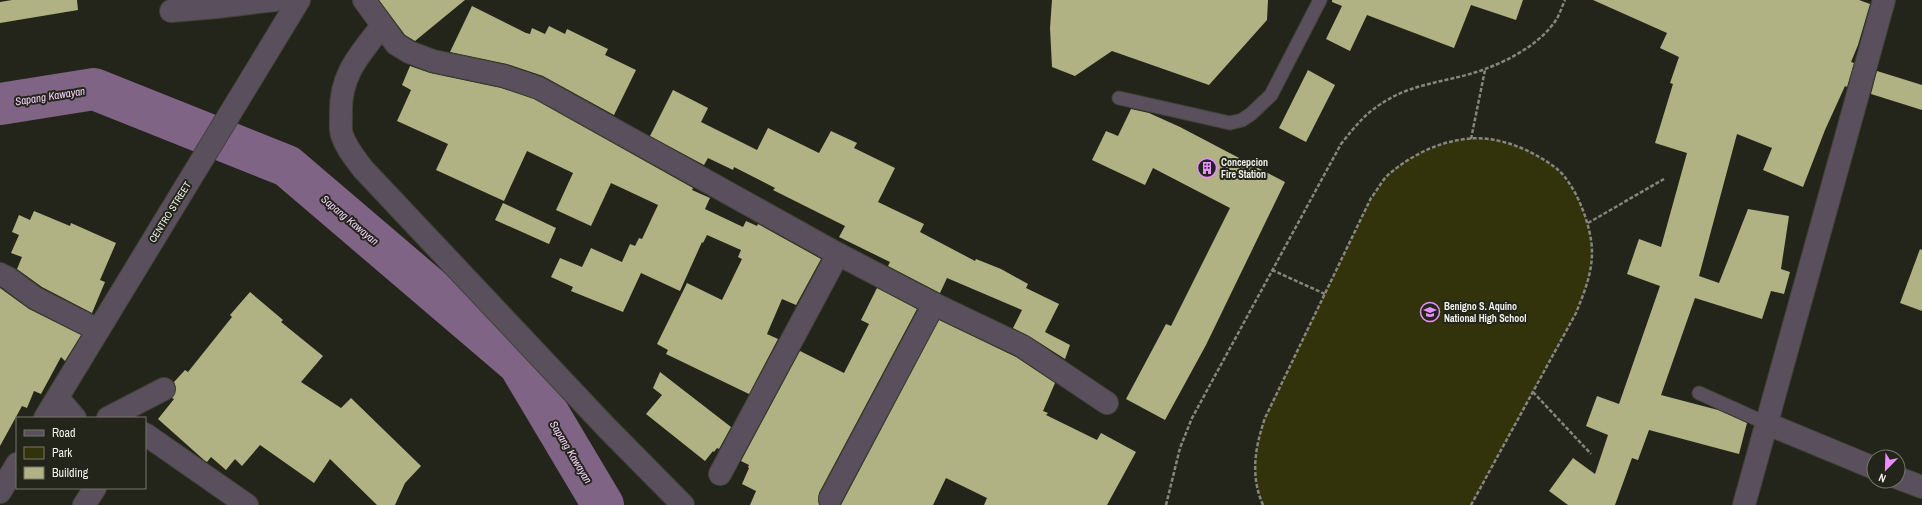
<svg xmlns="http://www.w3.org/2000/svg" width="1922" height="505" font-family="'Archivo Narrow',sans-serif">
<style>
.green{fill:#32330b}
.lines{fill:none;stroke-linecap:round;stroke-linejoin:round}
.river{stroke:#7f6486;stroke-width:42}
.building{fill:#b0b284}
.service-casing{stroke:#414237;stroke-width:15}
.minor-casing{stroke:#414237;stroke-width:24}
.tertiary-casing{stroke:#414237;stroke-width:24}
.path{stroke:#85867d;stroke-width:2.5;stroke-dasharray:4 2;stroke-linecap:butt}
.service{stroke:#5a4f5d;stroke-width:13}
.minor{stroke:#5a4f5d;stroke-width:22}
.tertiary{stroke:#5a4f5d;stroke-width:22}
.labels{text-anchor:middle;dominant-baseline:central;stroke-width:4;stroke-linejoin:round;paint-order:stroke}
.poi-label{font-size:10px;font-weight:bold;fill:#f1f2eb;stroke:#24251a;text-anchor:start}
.street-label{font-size:10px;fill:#f1f2eb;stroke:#24251a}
.water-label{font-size:11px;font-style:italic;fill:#f6d0ff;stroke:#24251a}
</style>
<rect width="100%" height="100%" fill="#24251a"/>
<path class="green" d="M1460,139H1493L1527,150L1557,169L1578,197L1588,223L1592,252L1588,283L1576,313L1471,505H1263C1250,476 1255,447 1265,418L1371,198C1377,191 1382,182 1388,175C1406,156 1435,147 1460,139Z"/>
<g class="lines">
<path class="river" d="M0,104L94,89L287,166L519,364L603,505"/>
</g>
<g class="building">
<path d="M12,0H77L78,10L0,23V2Z"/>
<path d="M379,0H465L415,41L405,35Z"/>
<path d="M1052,0H1268L1267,20L1209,85L1112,51L1075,76L1052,67L1050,28Z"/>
<path d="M1332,0H1523L1516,20L1471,5L1454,48L1367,15L1350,51L1326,39L1342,6L1332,2Z"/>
<path d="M1593,0H1859L1870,4L1858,45L1851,62L1854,63L1847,87L1845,86L1825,130L1803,187L1763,170L1772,148L1737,134L1699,276L1719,283L1748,209L1789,216L1781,269L1790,272L1784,294L1771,291L1762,319L1695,298L1661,395L1718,410L1747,423L1739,454L1649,430L1638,460L1632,458L1615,505H1568L1549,491L1573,458L1595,474L1608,435L1586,426L1597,396L1619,404L1660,286L1627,274L1639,239L1661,247L1687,153L1655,143L1673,84L1670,83L1679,57L1660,48L1667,33Z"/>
<path d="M472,6L526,33L530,34L532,28L545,34L549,26L565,34L567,29L608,49L605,55L636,70L614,115L543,76L507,64L450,52Z"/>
<path d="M410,66L430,73L501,88L534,99L693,188L692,190L710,198L705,209L743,227L746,221L757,226L758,224L821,259L796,305L782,299L767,334L778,339L749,394L666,354L668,350L657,344L687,283L722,300L742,259L738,257L741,250L707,235L703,243L702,242L680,291L641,273L623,312L571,291L573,287L551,277L560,258L582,267L591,248L622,262L630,244L635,246L639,238L642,239L658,205L611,183L591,226L556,210L573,173L527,151L504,201L436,170L448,144L397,121L411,90L402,85Z"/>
<path d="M1308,70L1335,85L1306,142L1279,128Z"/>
<path d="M1877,71L1922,85V110L1871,94Z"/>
<path d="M673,90L708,108L701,122L757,150L768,128L819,153L831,131L857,143L854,148L895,168L878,202L924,224L920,232L975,261L976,259L1001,269L1028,284L1026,288L1059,304L1045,332L1070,345L1065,359L1029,336L1013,328L1022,310L947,278L940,293L888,266L890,262L839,237L845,226L773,190L775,188L734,167L733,170L708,158L704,165L650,136Z"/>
<path d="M1131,109L1149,113L1180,127L1285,182L1206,345L1165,420L1126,399L1166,324L1171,326L1230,208L1153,168L1145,185L1092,160L1106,131L1118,136Z"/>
<path d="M503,203L556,228L549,244L495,220Z"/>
<path d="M34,211L70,226L71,223L116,243L100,280L105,282L92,313L42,287L17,269L22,257L11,253L19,235L12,232L19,215L30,220Z"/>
<path d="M1920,249L1922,250V311L1900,303Z"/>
<path d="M0,288L29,309L81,335L65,361L61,357L41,394L34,391L27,408L22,406L0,446Z"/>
<path d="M877,288L917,309L819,493L818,499L819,505H750L756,491L742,484L749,468L748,467L749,465L741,461L800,351L844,373L869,324L861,320Z"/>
<path d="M250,292L283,320L281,322L323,356L301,382L341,408L351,398L421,466L405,483L395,505H377L330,459L314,483L260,445L242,466L235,459L226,470L211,457L207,462L204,460L158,419L174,399L172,398L176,389L174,382L185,370L188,372L232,317L230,315Z"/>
<path d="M939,320L1016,357L1055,383L1043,411L1048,413L1046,415L1097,440L1101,433L1136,452L1107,505H984L987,498L946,478L933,505H841Z"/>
<path d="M660,372L731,427L719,449L717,448L714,452L713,451L705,461L646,414L662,395L653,388Z"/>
</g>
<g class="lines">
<g class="service-casing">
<g id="service">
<path d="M1119,98L1230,123L1242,120L1251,114L1271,95L1320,0"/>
<path d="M1699,393L1768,424"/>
</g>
</g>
<g class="minor-casing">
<g id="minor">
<path d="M364,0L396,44L409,52L433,61L504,76L539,88L838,254L934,304L1022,346L1107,403"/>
<path d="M171,11L217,7L275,0"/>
<path d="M382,26C359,55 339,76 341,116C341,122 340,129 342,135C346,148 355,158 363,169L606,427L683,505"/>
<path d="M0,274L8,278L35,298L98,330"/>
<path d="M58,398L75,418"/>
<path d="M108,418L164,389"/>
<path d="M1768,424L1874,468"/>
<path d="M145,434L247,505"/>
<path d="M720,474L838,254"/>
<path d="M1898,478L1922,487"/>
<path d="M830,499L934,304"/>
<path d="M84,505L95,488"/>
<path d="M1744,505L1884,0"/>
</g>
</g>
<g class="tertiary-casing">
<g id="tertiary">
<path d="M45,418L299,0"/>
<path d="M0,492L17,464"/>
</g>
</g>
<g class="path">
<path d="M1471,139L1485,70"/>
<path d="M1588,223L1664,179"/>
<path d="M1272,270L1325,294"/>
<path d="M1533,392L1591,454"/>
<path d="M1166,505L1180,448L1192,418L1341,144C1357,124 1366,112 1389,99C1418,82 1454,81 1485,69C1510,60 1541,43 1556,20C1560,14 1562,6 1565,0"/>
<path d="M1263,505C1250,476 1255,447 1265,418L1371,198C1377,191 1382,180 1389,174C1409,157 1434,144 1459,140C1493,133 1529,148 1556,168C1576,184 1592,227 1592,252C1592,274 1584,293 1576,313L1471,505"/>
</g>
<use href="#service" class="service"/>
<use href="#minor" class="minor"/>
<use href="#tertiary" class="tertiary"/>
</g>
<defs>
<g id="building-ring" transform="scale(1)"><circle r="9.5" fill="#24251a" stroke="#e88eff" stroke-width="1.5"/><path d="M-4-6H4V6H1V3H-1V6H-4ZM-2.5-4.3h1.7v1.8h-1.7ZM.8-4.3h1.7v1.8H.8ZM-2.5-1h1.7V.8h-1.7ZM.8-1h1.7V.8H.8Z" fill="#e88eff"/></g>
<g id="school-ring" transform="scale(1)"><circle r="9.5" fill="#24251a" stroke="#e88eff" stroke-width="1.5"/><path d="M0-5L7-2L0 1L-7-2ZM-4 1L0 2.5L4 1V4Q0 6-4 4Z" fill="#e88eff"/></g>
</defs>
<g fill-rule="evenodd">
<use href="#building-ring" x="1207" y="168"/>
<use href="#school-ring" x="1430" y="312"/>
</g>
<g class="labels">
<g class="poi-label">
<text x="1221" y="162">Concepcion<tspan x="1221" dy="12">Fire Station</tspan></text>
<text x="1444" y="306">Benigno S. Aquino<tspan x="1444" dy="12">National High School</tspan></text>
</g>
<g class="street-label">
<text transform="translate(170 212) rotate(-58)">CENTRO STREET</text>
</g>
<g class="water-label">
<text transform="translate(50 96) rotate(-9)">Sapang Kawayan</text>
<text transform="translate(350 220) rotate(40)">Sapang Kawayan</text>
<text transform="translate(571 452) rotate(59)">Sapang Kawayan</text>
</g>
</g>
<rect x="16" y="417" width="130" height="72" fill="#24251a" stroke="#76776e"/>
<rect x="24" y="430" width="20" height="6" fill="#5a4f5d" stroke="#76776e"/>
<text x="52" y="437" font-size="12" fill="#f1f2eb">Road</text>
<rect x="24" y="447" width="20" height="12" fill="#32330b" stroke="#76776e"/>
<text x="52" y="457" font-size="12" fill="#f1f2eb">Park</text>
<rect x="24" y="467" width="20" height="12" fill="#b0b284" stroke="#76776e"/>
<text x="52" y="477" font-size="12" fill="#f1f2eb">Building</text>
<g transform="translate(1886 469) rotate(203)"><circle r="19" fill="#24251a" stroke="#76776e"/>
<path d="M0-3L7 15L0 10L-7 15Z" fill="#e88eff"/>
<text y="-6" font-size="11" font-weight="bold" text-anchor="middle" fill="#f1f2eb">N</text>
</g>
</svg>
